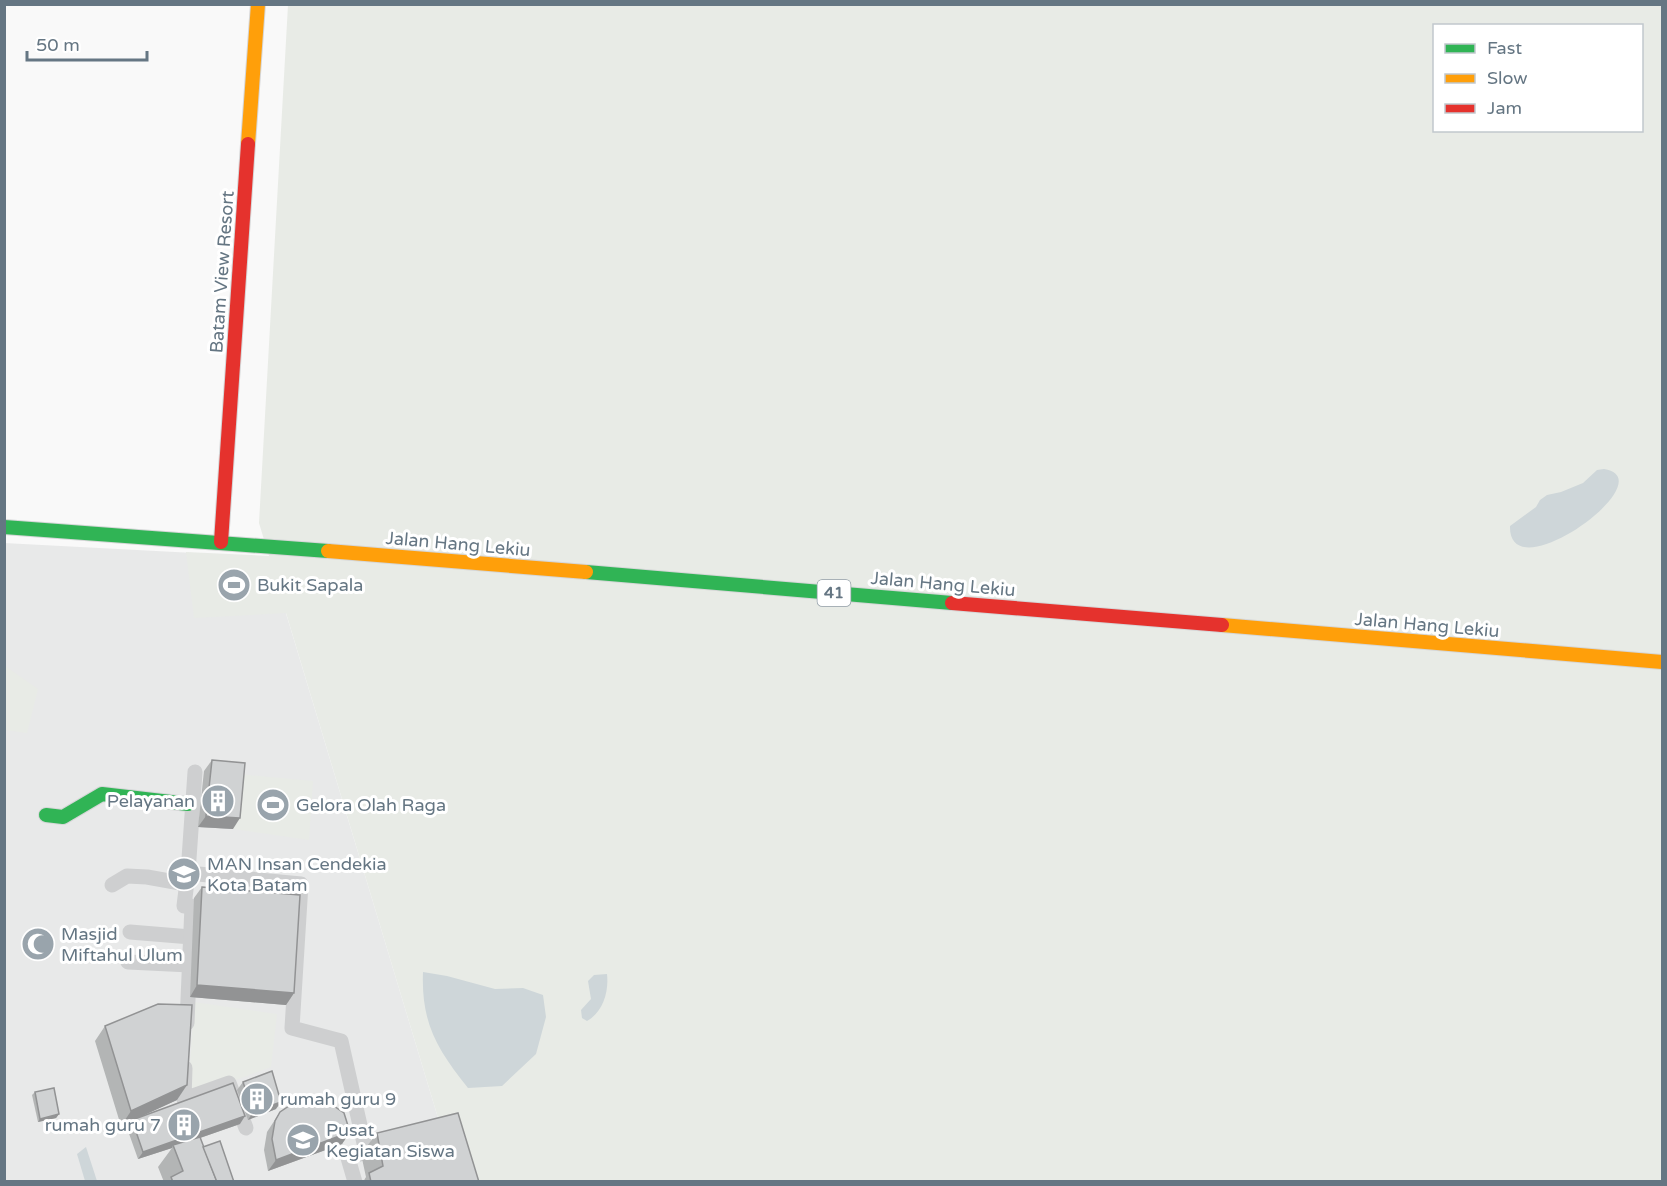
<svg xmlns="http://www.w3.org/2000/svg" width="1667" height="1186" font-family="'Varela Round',sans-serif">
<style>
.built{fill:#e8e9e9}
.green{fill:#e8ebe6;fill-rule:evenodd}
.water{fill:#ced6d9}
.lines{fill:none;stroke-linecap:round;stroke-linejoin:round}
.fast-casing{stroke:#d5d6d7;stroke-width:16}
.slow-casing{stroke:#d5d6d7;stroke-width:16}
.jam-casing{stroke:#d5d6d7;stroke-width:16}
.street{stroke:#cecfd0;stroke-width:15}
.fast{stroke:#30b455;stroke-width:14}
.slow{stroke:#ff9f0a;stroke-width:14}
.jam{stroke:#e5322d;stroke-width:14}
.wall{fill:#b3b5b5}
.shaded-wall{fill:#929394}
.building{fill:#d0d2d3;stroke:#929394;stroke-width:1.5}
.labels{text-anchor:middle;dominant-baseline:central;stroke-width:6;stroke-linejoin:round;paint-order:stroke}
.shield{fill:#fff;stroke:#939fa8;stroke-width:1.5}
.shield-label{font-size:16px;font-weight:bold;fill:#657683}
.street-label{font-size:18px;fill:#657683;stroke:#fff}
.poi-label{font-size:18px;fill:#657683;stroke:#fff;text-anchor:start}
</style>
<rect width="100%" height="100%" fill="#f9f9f9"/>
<path class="built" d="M4,543L269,557L457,1181H5Z"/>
<g class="green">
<path d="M288,5H1662V1181H457L286,613L194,618L186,552L269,556L259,523ZM1434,26H1642V130H1434Z"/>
<path d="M5,666L38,689L27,733L5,730Z"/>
<path d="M237,774L313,781L309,840L233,829Z"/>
<path d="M194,1002L277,1014L271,1067L188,1098Z"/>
</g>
<g class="water">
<path d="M1604,469C1667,479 1508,594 1510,526L1536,507L1540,500L1547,495L1561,492L1583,483L1597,470Z"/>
<path d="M423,972L447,976L495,989L523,988L543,995L546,1017L536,1054L502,1086L468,1088C437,1049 421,1023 423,972Z"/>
<path d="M607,974C609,992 603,1012 587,1021L582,1018L581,1010L591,999L588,981L594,975Z"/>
<path d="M86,1147L97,1181H85L77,1154Z"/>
</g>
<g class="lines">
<g class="fast-casing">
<g id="fast">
<path d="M4,527L328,551"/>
<path d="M586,572L952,603"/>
<path d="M46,815L63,817L102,794L188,804"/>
</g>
</g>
<g class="slow-casing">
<g id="slow">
<path d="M248,144L258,4"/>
<path d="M328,551L586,572"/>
<path d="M1222,625L1662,662"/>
</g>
</g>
<g class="jam-casing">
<g id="jam">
<path d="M221,542L248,144"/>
<path d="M952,603L1222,625"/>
</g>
</g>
<g class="street">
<path d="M195,772L188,873L301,884L292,1028L341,1041L366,1152L348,1158L355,1182"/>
<path d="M112,885L127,876L147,877L186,884"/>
<path d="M130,932L191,937"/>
<path d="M128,962L190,965"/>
<path d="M187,1023L192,906H184L188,873"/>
<path d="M185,1068L184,1099L229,1083L246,1128"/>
</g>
<use href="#fast" class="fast"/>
<use href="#slow" class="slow"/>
<use href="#jam" class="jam"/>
</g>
<g class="wall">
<path d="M212,760L233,829L198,827L204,771Z"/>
<path d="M202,887L294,993L286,1005L190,997L194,898Z"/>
<path d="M105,1026L177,1100L134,1119L240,1124L200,1138L203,1147L234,1182H164L158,1167L172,1148L138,1159L127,1128L132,1121L121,1126L95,1041Z"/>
<path d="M243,1082L276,1109L248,1120L237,1090Z"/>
<path d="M35,1092L59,1114L56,1118L38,1122L32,1095Z"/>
<path d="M280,1112L350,1132L342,1144L268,1171L264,1150L267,1132Z"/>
<path d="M377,1133L479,1182H363L366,1177L361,1154Z"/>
</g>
<g class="shaded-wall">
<path d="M206,816L240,818L233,829L198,827Z"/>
<path d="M197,985L294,993L286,1005L190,997Z"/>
<path d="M187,1085L177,1100L121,1126L131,1111Z"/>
<path d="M281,1102L276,1109L248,1120L253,1112Z"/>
<path d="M59,1114L56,1118L38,1122L40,1119Z"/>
<path d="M245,1116L240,1124L174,1147L173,1145L172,1148L138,1159L143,1152Z"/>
<path d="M350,1132L342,1144L268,1171L276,1160Z"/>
</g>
<g class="building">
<path d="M212,760L245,763L240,818L206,816Z"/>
<path d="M202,887L300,895L294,993L197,985Z"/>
<path d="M158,1004L192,1005L187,1085L131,1111L105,1026Z"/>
<path d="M272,1071L281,1102L253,1112L243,1082Z"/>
<path d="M233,1083L245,1116L143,1152L132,1120Z"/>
<path d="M54,1088L59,1114L40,1119L35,1092Z"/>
<path d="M309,1100L328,1102L344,1113L350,1132L276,1160L272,1139L275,1121L280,1112L295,1102Z"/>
<path d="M458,1113L479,1182H371L369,1173L383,1166L377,1133Z"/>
<path d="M200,1137L217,1182H173L171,1177L183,1171L173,1145Z"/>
<path d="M220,1141L234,1182H217L203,1147Z"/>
</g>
<defs>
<g id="stadium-disc" transform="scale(1.725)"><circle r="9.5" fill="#99a4ac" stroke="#fff"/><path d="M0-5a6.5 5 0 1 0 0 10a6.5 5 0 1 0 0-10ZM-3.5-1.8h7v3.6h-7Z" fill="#fff"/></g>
<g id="building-disc" transform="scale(1.725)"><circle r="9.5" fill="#99a4ac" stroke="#fff"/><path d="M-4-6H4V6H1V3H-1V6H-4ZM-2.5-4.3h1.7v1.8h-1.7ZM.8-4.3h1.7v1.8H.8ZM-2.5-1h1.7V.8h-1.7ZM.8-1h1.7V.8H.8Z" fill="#fff"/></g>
<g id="school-disc" transform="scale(1.725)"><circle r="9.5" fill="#99a4ac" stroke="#fff"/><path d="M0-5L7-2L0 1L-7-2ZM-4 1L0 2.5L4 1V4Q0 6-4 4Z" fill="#fff"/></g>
<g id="mosque-disc" transform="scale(1.725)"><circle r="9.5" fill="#99a4ac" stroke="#fff"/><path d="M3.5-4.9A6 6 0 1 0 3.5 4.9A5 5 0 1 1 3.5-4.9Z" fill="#fff"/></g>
</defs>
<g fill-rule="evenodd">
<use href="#stadium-disc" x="234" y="585"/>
<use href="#building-disc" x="218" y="801"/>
<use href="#stadium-disc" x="273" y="805"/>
<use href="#school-disc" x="184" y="874"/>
<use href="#mosque-disc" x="38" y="944"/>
<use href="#building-disc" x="257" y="1099"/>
<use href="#building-disc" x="184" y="1125"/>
<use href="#school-disc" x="303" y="1140"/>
</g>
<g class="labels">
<rect class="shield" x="817.5" y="580" width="33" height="26" rx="4.5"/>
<g class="shield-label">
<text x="834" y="593">41</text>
</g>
<g class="street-label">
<text transform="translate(222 272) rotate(-86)">Batam View Resort</text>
<text transform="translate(458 544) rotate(5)">Jalan Hang Lekiu</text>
<text transform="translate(943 584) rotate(5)">Jalan Hang Lekiu</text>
<text transform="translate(1427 625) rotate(5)">Jalan Hang Lekiu</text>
</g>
<g class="poi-label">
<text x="257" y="585">Bukit Sapala</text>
<text x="195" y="801" text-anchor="end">Pelayanan</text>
<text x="296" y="805">Gelora Olah Raga</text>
<text x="207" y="864">MAN Insan Cendekia<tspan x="207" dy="21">Kota Batam</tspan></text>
<text x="61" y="934">Masjid<tspan x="61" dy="21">Miftahul Ulum</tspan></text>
<text x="280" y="1099">rumah guru 9</text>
<text x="161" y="1125" text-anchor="end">rumah guru 7</text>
<text x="326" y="1130">Pusat<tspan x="326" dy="21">Kegiatan Siswa</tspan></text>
</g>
</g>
<rect width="1667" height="1186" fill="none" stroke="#657683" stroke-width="12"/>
<rect x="1433" y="24" width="210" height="108" fill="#ffffff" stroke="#c1c8cd" stroke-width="1.5"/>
<rect x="1445" y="44" width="30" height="9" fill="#30b455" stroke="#c1c8cd" stroke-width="1.5"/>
<text x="1487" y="54" font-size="18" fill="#657683">Fast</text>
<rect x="1445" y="74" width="30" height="9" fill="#ff9f0a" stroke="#c1c8cd" stroke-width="1.5"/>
<text x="1487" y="84" font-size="18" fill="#657683">Slow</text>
<rect x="1445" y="104" width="30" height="9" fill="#e5322d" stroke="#c1c8cd" stroke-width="1.5"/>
<text x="1487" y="114" font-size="18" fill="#657683">Jam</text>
<path d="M27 51v9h120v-9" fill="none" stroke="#657683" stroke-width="3"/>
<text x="36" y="51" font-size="18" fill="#657683" stroke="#ffffff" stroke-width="4.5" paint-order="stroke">50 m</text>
</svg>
